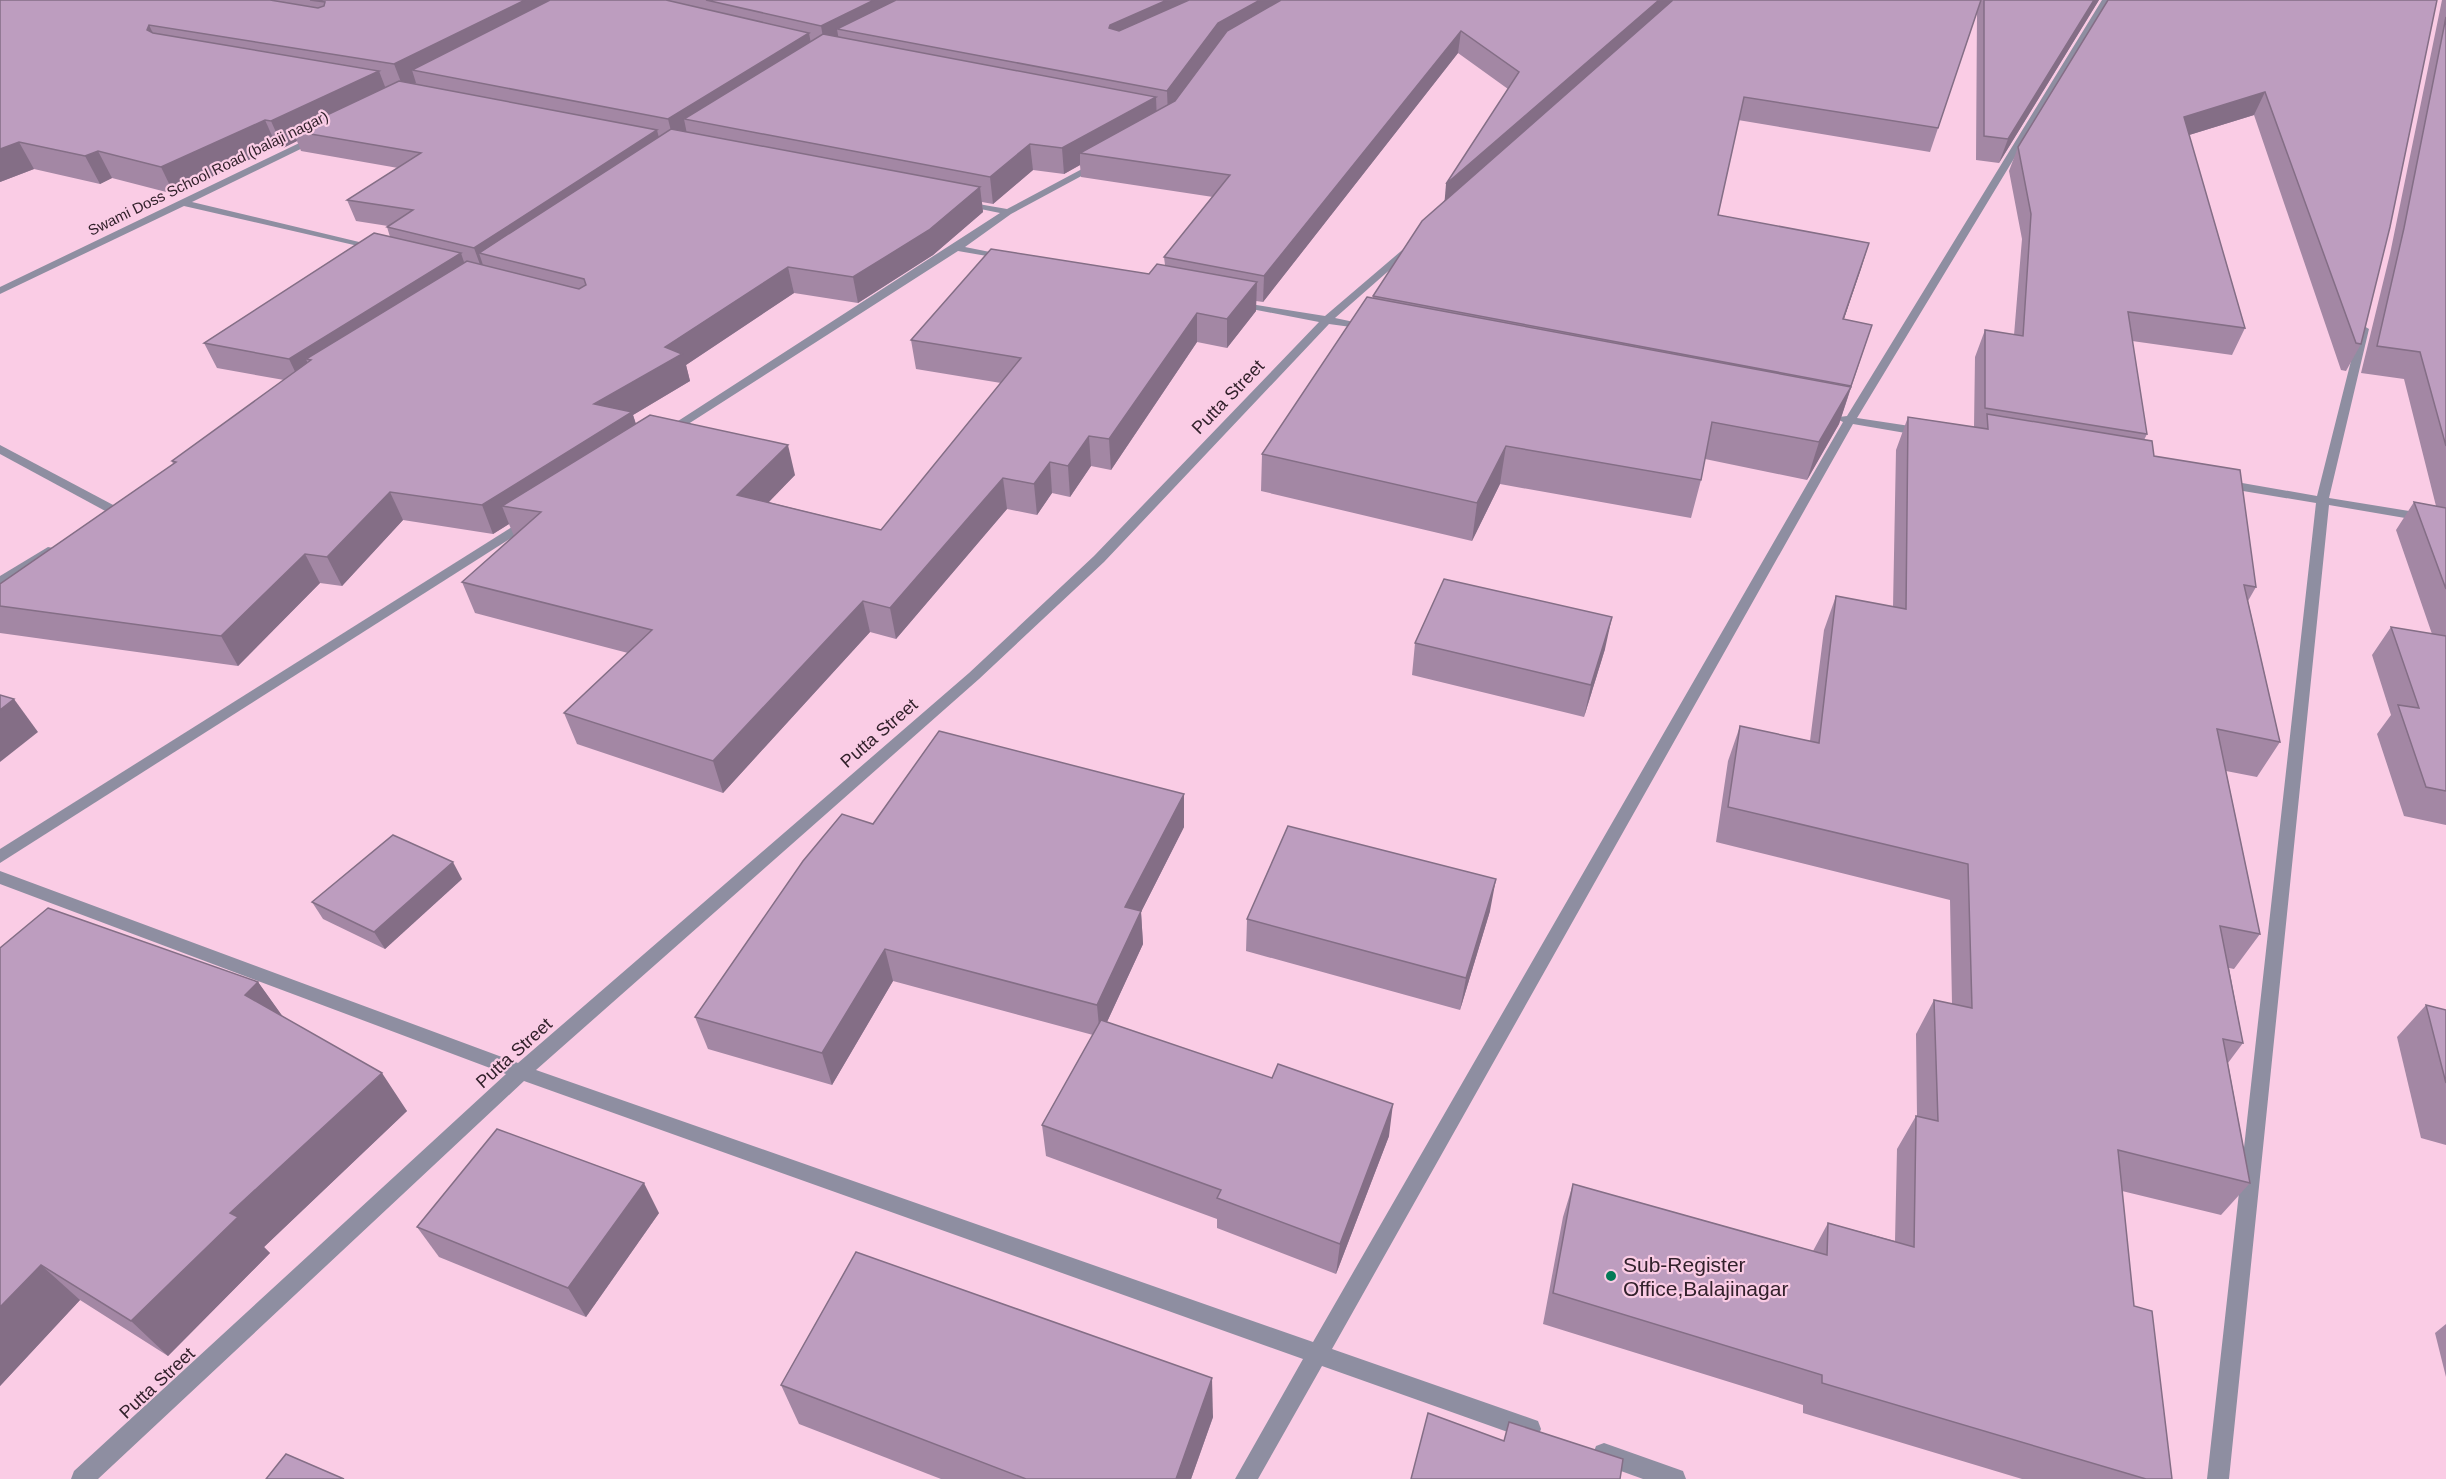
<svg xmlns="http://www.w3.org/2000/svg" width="2446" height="1479" font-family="Helvetica,sans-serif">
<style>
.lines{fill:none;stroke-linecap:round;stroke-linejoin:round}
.minor{fill:#8e8ea1;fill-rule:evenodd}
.wall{fill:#a387a4;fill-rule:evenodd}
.shaded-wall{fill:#846e86}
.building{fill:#bd9dbf;stroke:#846e86;stroke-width:1.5}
.poi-dot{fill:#047a57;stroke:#facce5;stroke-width:2}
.labels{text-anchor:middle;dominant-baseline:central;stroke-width:4.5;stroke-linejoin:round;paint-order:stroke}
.far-street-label{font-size:15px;fill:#32212b;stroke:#facce5}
.street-label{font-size:18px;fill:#32212b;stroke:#facce5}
.near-poi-label{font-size:21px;fill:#32212b;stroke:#facce5;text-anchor:start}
</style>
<rect width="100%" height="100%" fill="#facce5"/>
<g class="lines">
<g class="minor">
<path d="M2102,0H2110L1857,418L1923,428L1929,432L1923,436L1853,424L1332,1349L1538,1421L1541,1429L1538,1437L1530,1440L1322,1366L1258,1479H1235L1303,1359L524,1081L98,1479H71L74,1471L506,1074L0,884V871L518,1063L969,673L1094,556L1319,322L1236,306L1231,303L1232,301L1325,316L1414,240L1419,243L1418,245L1335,318L1373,326V330L1329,324L1104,562L979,679L536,1070L1313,1342L1843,422L1837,419L1839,417L1847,416Z"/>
<path d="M316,135L319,136V140L192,202L380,247V251L184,206L0,294V287Z"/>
<path d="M1097,161L1102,164L1100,166L1011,214L965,247L1010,256V260L958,251L671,435L667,436L661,432L1000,213L961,205V201L1007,209Z"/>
<path d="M2364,326L2369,329L2329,498L2446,517V525L2329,505L2229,1479H2207L2316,503L2225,488L2219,484L2225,480L2317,496L2359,329Z"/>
<path d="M0,445L117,507L119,510L113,514L109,513L0,454Z"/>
<path d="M528,517L534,521L533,524L0,863V849Z"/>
<path d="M48,547L53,548L55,551L53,554L0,586V576Z"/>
<path d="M1604,1443L1683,1471L1686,1479H1643L1596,1462L1593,1454L1596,1446Z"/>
</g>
</g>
<g class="wall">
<path d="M0,0H2099L1999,163L1976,160L1977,12L1930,152L1738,120L1718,215L1869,243L1844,319L1872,325L1839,424L1807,480L1705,459L1701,480L1691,518L1500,484L1472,541L1261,491L1262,454L1373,298V296L1444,201L1508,89L1458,53L1263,302L1256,301V311L1227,348L1197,342L1111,470L1091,466L1070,497L1052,493L1037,515L1007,509L896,639L870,632L723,793L577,744L564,713L628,653L475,613L462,582L514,536L509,524L493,534L403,520L342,586L320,583L238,666L0,633V584L173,464L172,461L284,380L217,368L204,343L390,237L387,227L388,226L356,221L347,200L398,168L301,151L297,141L283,148L277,147L174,194L112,178L100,184L34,169L0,182ZM1080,165L1081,177L1213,197L1164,257L1165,265L1149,274L911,340L916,369L1001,383L881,530L768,502L795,475L636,424L633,415L690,381L686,365L794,293L858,303L933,255L983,212L982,202L993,204L1033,170L1064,174Z"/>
<path d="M2437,0L2361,344L2346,371L2341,370L2254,115L2189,135L2245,328L2232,355L2132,341L2147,434L2144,440L2154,456L2256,587L2248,601L2280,742L2257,777L2226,771L2260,934L2234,969L2229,968L2243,1043L2228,1063L2250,1183L2221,1215L2122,1191L2134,1306L2172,1479H2022L1803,1413V1405L1543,1324L1563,1217L1573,1184L1813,1251L1828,1223L1895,1241L1897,1149L1916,1116H1917L1916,1034L1934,1000L1952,1004L1950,900L1716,842L1728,761L1740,726L1810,741L1824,630L1836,596L1893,607L1896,450L1908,417L1974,427L1975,357L1985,330L2014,335L2022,239L2009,171L2018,147Z"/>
<path d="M2442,0H2446V825L2404,816L2377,734L2391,715L2372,655L2391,627L2432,634L2396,530L2414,502L2436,506L2404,379L2361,373L2390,254Z"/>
<path d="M1415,643L1605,649L1584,717L1412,675Z"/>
<path d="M1184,794V827L1141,912L1143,944L1107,1022L1389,1136L1336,1274L1217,1228V1219L1046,1156L1042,1125L1093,1035L893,981L832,1085L708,1049L695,1017L873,824Z"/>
<path d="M462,879L385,949L323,919L312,902Z"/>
<path d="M1490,911L1460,1010L1246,951L1247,919Z"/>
<path d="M0,948L258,982L282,1016L407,1111L264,1247L270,1253L168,1356L80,1300L0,1386Z"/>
<path d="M2426,1005L2446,1010V1145L2421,1138L2397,1037Z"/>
<path d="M659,1213L586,1317L439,1257L417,1227Z"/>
<path d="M2446,1324V1377L2435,1333Z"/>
<path d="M781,1385L1213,1417L1191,1479H941L799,1424Z"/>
</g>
<g class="shaded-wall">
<path d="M525,0H580L412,70L416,83L404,90L394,64Z"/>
<path d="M874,0H921L837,29L839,41L825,48L821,26Z"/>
<path d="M1167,0H1216L1110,50L1109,28L1110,25Z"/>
<path d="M1260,0H1298L1168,115L1167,91L1218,23Z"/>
<path d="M1659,0H1680L1444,208L1446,184Z"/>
<path d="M2094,0H2099L1999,163L2008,139Z"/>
<path d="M149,25L161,50L147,30Z"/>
<path d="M1461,31L1458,53L1263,302L1264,276Z"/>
<path d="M809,33L813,55L684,119L687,134L674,143L668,119Z"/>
<path d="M379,71L389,97L293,131L297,141L283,148L271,121Z"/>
<path d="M2265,92L2254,115L2173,140L2184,117Z"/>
<path d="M1156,97L1157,122L1080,153V165L1064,174L1062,148Z"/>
<path d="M265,120L277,147L174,194L161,167Z"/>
<path d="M657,130L662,150L479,253L484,268L482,270L474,248Z"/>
<path d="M19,142L34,169L0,182V149Z"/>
<path d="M1030,144L1033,170L993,204L990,177Z"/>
<path d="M98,151L112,178L100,184L85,156Z"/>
<path d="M980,187L983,212L933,255L858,303L853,277Z"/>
<path d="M1869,243L1861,269L1835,345L1843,319Z"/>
<path d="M461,253L469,277L306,359L313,376L301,384L289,359Z"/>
<path d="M788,267L794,293L686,365L690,381L633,415L641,440L502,506L509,524L493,534L482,505L594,404L665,347Z"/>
<path d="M1257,282L1256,311L1227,348V319Z"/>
<path d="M1197,313V342L1111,470L1109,439Z"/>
<path d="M1851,387L1839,424L1807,480L1819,442Z"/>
<path d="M1089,436L1091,466L1070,497L1068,466Z"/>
<path d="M788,445L795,475L746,526L737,495Z"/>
<path d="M1506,446L1500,484L1472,541L1477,503Z"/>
<path d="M1050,462L1052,493L1037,515L1034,484Z"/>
<path d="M1003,478L1007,509L896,639L890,608Z"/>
<path d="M390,492L403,520L342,586L327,557Z"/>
<path d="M305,554L320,583L238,666L221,636Z"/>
<path d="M863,601L870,632L723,793L713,761Z"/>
<path d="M1612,617L1605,649L1584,717L1591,685Z"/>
<path d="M14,699L38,732L0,762V710Z"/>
<path d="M1184,794V827L1141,912L1143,944L1100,1037L1097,1005L1125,907Z"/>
<path d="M453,862L462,879L385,949L374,932Z"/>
<path d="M1496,879L1490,911L1460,1010L1466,978Z"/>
<path d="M885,949L893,981L832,1085L822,1053Z"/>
<path d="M258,982L286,1021L245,995Z"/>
<path d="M382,1073L407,1111L264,1247L270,1253L168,1356L131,1321L230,1213Z"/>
<path d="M1393,1104L1389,1136L1336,1274L1340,1244Z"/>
<path d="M644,1183L659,1213L586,1317L568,1288Z"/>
<path d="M41,1265L80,1300L0,1386V1307Z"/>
<path d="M1212,1378L1213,1417L1191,1479H1176Z"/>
</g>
<g class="building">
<path d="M0,0H270L318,8L324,6L325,2L310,0H525L394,64L149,25L147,30L153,33L379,71L271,121L265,120L161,167L98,151L85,156L19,142L0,149Z"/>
<path d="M550,0H666L809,33L668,119L412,70Z"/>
<path d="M706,0H874L821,26Z"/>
<path d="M896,0H1167L1110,25L1109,28L1119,31L1189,0H1260L1218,23L1167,91L837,29Z"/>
<path d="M1281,0H1659L1446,184L1519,72L1461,31L1264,276L1164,257L1230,175L1080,153L1175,101L1227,31Z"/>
<path d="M1673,0H1981L1938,128L1744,97L1718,215L1869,243L1843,319L1872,325L1851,386L1373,296L1422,221Z"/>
<path d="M1984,0H2094L2008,139L1984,136Z"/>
<path d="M2108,0H2437L2390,227L2361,344L2356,343L2265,92L2184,117L2245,328L2128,312L2147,434L1985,408V330L2023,336L2031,214L2018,147Z"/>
<path d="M2446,17V446L2420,352L2377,346L2404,228Z"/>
<path d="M823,34L1156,97L1062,148L1030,144L990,177L684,119Z"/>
<path d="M399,81L657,130L474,248L387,227L413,210L347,200L421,153L293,131Z"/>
<path d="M671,129L980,187L929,230L853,277L788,267L665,347L682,354L594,404L632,412L482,505L390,492L327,557L305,554L221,636L0,606V584L176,462L172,461L311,360L306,359L467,261L579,289L586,285L584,279L479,253Z"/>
<path d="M374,233L461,253L289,359L204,343Z"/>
<path d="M991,249L1149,274L1157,264L1257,282L1227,319L1197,313L1109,439L1089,436L1068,466L1050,462L1034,484L1003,478L890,608L863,601L713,761L564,713L652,630L462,582L541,512L502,506L650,415L788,445L737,495L881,530L1021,358L911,340Z"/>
<path d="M1367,297L1851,387L1819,442L1712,422L1701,480L1506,446L1477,503L1262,454Z"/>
<path d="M1987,414L2152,441L2154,456L2240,470L2256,587L2244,585L2280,742L2217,729L2260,934L2220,926L2243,1043L2223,1039L2250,1183L2118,1150L2134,1306L2152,1311L2172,1479H2146L1822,1383V1375L1553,1293L1573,1184L1827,1255L1828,1223L1914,1247L1916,1116L1938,1121L1934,1000L1972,1008L1968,864L1728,807L1740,726L1819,743L1836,596L1906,609L1908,417L1988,429Z"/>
<path d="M2414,502L2446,508V589Z"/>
<path d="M1444,579L1612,617L1591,685L1415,643Z"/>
<path d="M2391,627L2446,636V791L2426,787L2398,705L2419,708Z"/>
<path d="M0,695L14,699L0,710Z"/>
<path d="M939,731L1184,794L1125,907L1141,911L1097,1005L885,949L822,1053L695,1017L803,861L842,814L873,824Z"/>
<path d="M1288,826L1496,879L1466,978L1247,919Z"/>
<path d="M393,835L453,862L374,932L312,902Z"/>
<path d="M48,908L258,982L245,995L382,1073L230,1213L238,1217L131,1321L41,1265L0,1307V948Z"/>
<path d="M2426,1005L2446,1010V1083Z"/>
<path d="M1101,1020L1272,1078L1278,1064L1393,1104L1340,1244L1217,1198L1221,1190L1042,1125Z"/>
<path d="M497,1129L644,1183L568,1288L417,1227Z"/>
<path d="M856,1252L1212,1378L1176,1479H1026L781,1385Z"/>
<path d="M1428,1413L1504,1441L1509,1422L1623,1459L1620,1479H1411Z"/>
<path d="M286,1454L344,1479H266Z"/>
</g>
<circle class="poi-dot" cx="1611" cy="1276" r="6"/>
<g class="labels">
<g class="far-street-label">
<text transform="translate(208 173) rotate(-26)">Swami Doss School Road (balaji nagar)</text>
</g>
<g class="street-label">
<text transform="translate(1228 397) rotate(-46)">Putta Street</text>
<text transform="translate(879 733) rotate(-41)">Putta Street</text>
<text transform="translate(514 1053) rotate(-42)">Putta Street</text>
<text transform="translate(157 1383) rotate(-43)">Putta Street</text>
</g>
<g class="near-poi-label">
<text x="1623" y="1264">Sub-Register<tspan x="1623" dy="24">Office,Balajinagar</tspan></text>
</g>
</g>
</svg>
